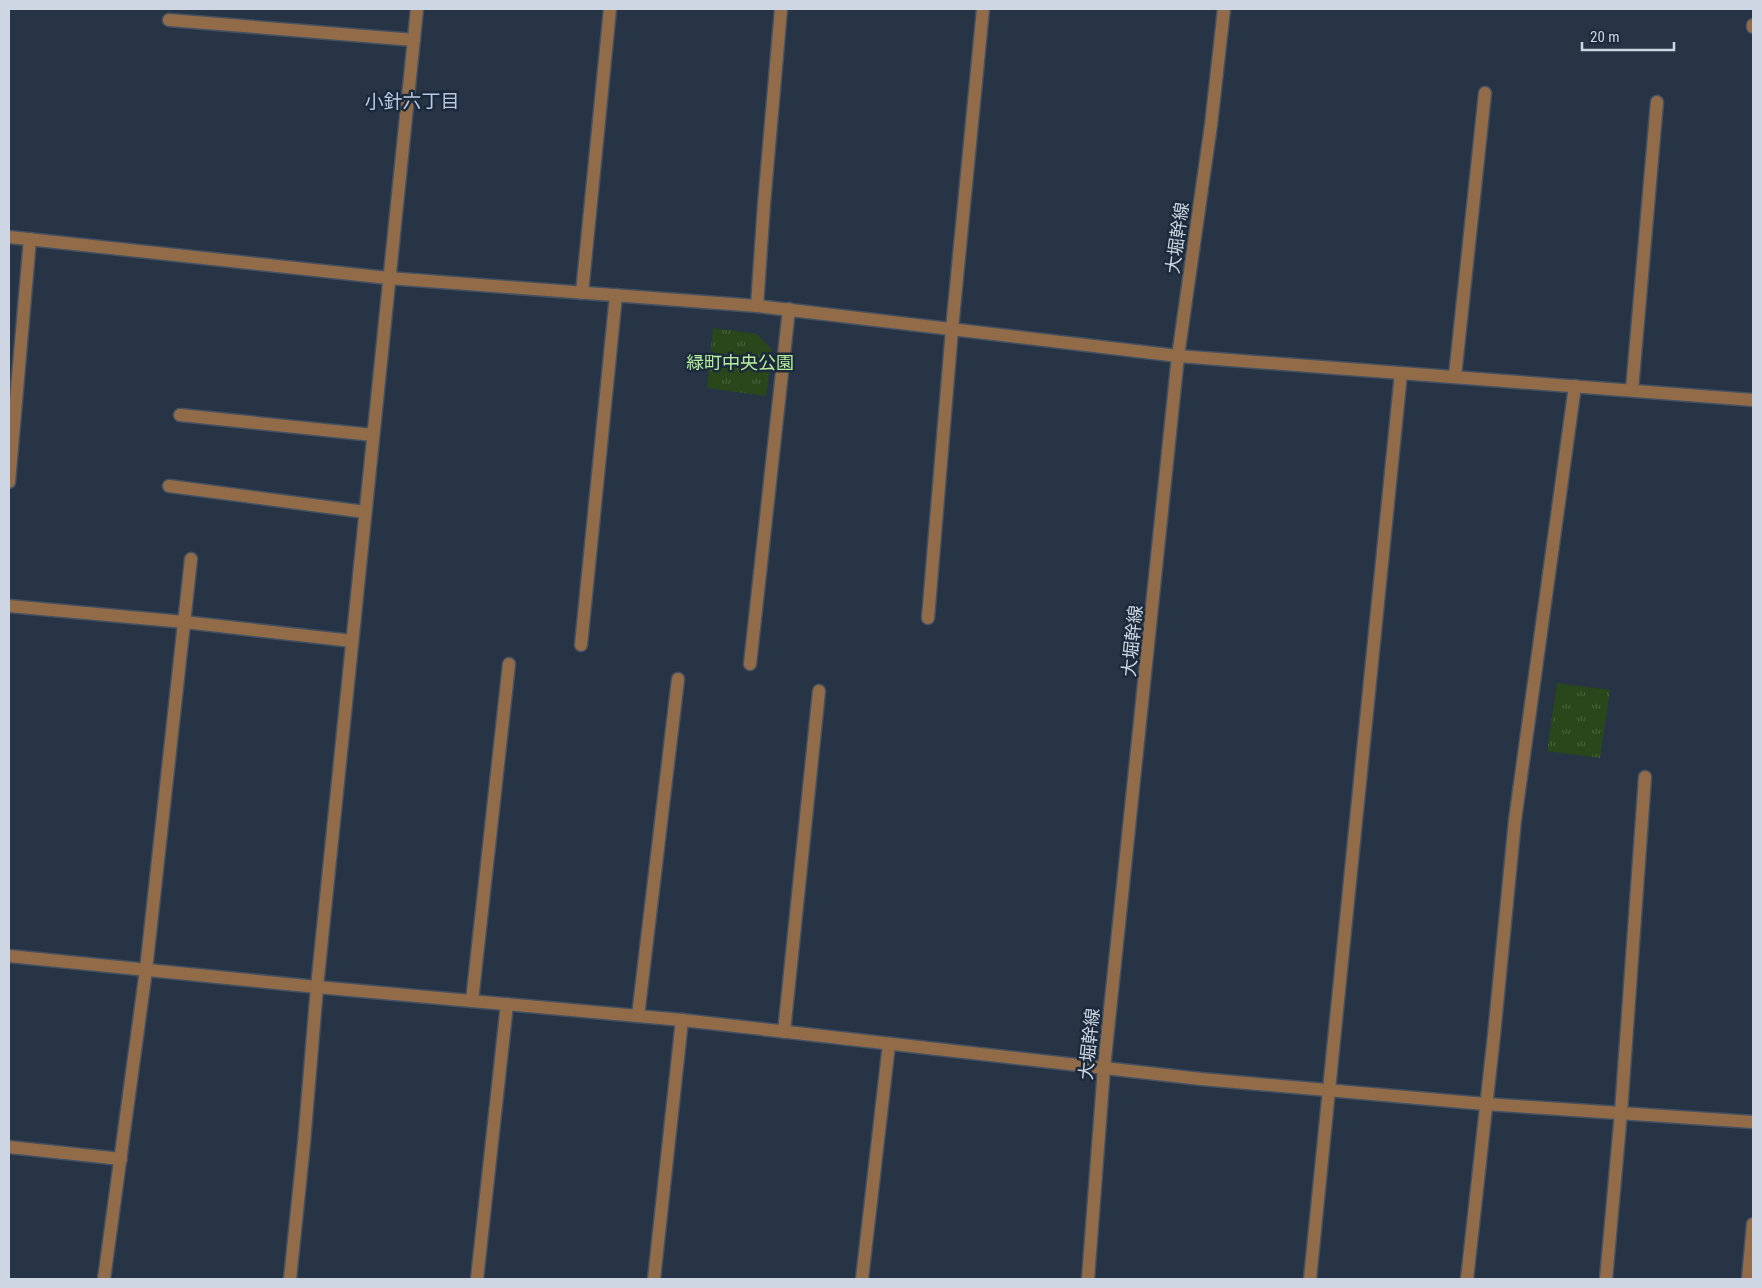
<svg xmlns="http://www.w3.org/2000/svg" width="1762" height="1288" font-family="'Roboto Condensed','Noto Sans JP',sans-serif">
<style>
.park{fill:url(#park-tufts)}
.lines{fill:none;stroke-linecap:round;stroke-linejoin:round}
.minor-casing{stroke:#445162;stroke-width:15}
.minor{stroke:#926c49;stroke-width:12}
.labels{text-anchor:middle;dominant-baseline:central;stroke-width:5;stroke-linejoin:round;paint-order:stroke}
.street-label{font-size:18px;fill:#cdd6e2;stroke:#1c2a3c}
.park-label{font-size:18px;fill:#b4ed9b;stroke:#1c2a3c}
.neighbourhood-label{font-size:19px;fill:#b7c8e0;stroke:#1c2a3c}
</style>
<defs>
<pattern id="park-tufts" width="24" height="20" patternUnits="userSpaceOnUse" patternTransform="scale(1.25)"><rect width="24" height="20" fill="#29471a"/><path d="M3 7l-1-3M5 7V3M7 7l1-3M15 17l-1-3M17 17v-4M19 17l1-3" fill="none" stroke="#47613b"/></pattern>
</defs>
<rect width="100%" height="100%" fill="#263446"/>
<g class="park">
<path d="M713,328L757,334L772,350L766,396L707,388Z"/>
<path d="M1557,683L1610,690L1600,758L1547,751Z"/>
</g>
<g class="lines">
<g class="minor-casing">
<g id="minor">
<path d="M169,20L414,40"/>
<path d="M1753,27V25"/>
<path d="M9,237L388,278L757,306L1178,356L1753,400"/>
<path d="M582,293L610,9"/>
<path d="M757,306L764,204L781,9"/>
<path d="M1455,376L1485,93"/>
<path d="M1632,390L1657,102"/>
<path d="M180,415L373,435"/>
<path d="M9,482L30,239"/>
<path d="M169,486L365,512"/>
<path d="M9,606L184,622L352,641"/>
<path d="M928,618L952,329L983,9"/>
<path d="M581,645L616,295"/>
<path d="M750,664L789,309"/>
<path d="M9,956L317,987L682,1020L1201,1079L1485,1104L1753,1122"/>
<path d="M472,1001L509,664"/>
<path d="M638,1016L678,679"/>
<path d="M784,1032L819,691"/>
<path d="M9,1147L121,1159"/>
<path d="M104,1279L146,970L191,559"/>
<path d="M290,1279L304,1143L317,987L417,9"/>
<path d="M477,1279L507,1004"/>
<path d="M654,1279L682,1020"/>
<path d="M862,1279L889,1044"/>
<path d="M1088,1279L1104,1068L1178,356L1211,125L1224,9"/>
<path d="M1310,1279L1401,373"/>
<path d="M1467,1279L1494,1035L1515,820L1575,386"/>
<path d="M1606,1279L1621,1112L1645,777"/>
<path d="M1748,1279L1753,1224"/>
</g>
</g>
<use href="#minor" class="minor"/>
</g>
<g class="labels">
<g class="street-label">
<text transform="translate(1177 238) rotate(-82)">大堀幹線</text>
<text transform="translate(1132 641) rotate(-84)">大堀幹線</text>
<text transform="translate(1089 1044) rotate(-84)">大堀幹線</text>
</g>
<g class="park-label">
<text x="740" y="362">緑町中央公園</text>
</g>
<g class="neighbourhood-label">
<text x="412" y="101">小針六丁目</text>
</g>
</g>
<rect width="1762" height="1288" fill="none" stroke="#cdd6e2" stroke-width="20"/>
<path d="M1582 42v8h92v-8" fill="none" stroke="#cdd6e2" stroke-width="2.5"/>
<text x="1590" y="42" font-size="15" fill="#cdd6e2" stroke="#1c2a3c" stroke-width="4" paint-order="stroke">20 m</text>
</svg>
